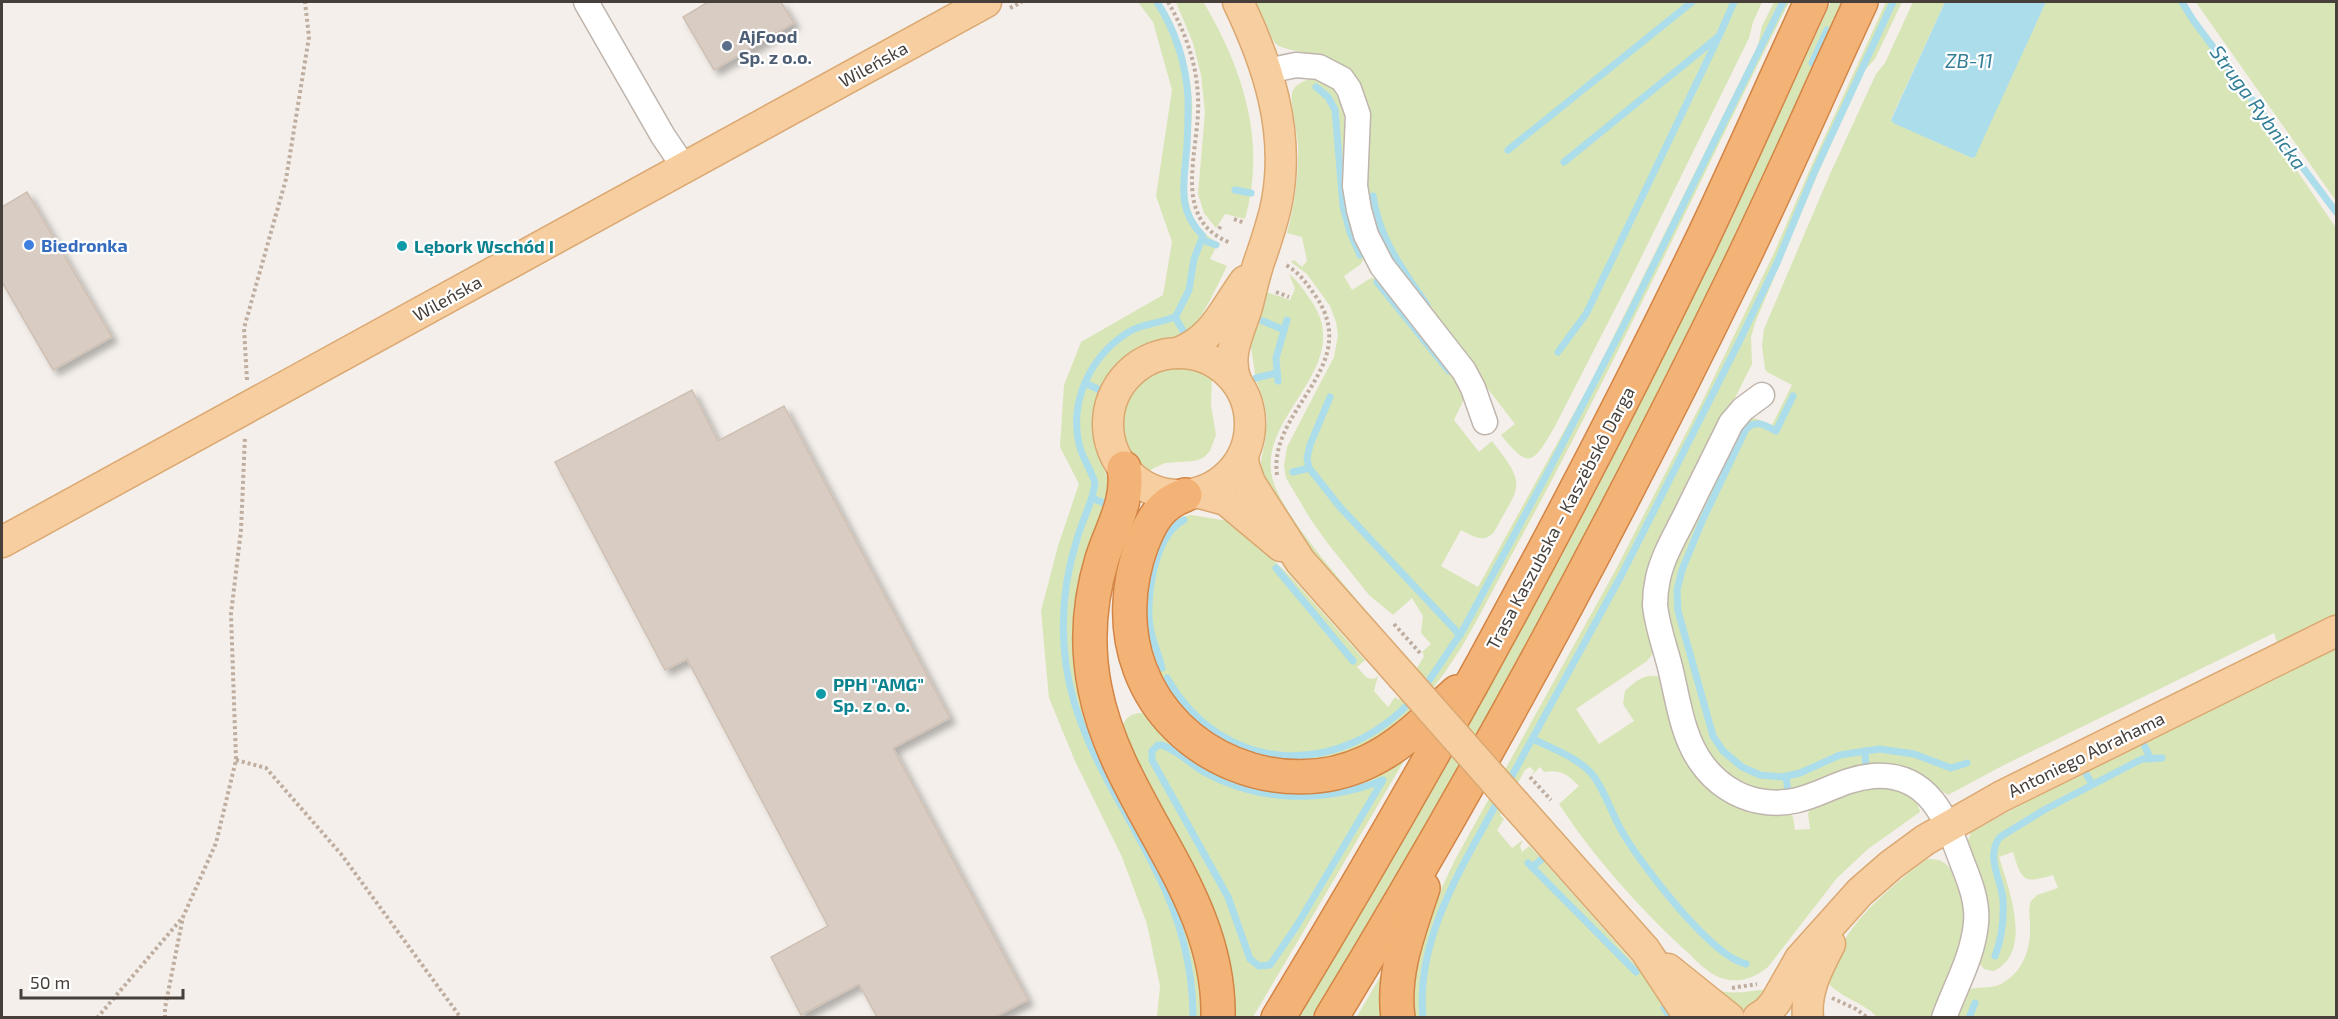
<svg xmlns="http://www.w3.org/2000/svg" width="2338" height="1019" font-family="'Exo 2',sans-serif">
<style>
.green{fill:#d8e5b6}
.water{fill:#acddeb}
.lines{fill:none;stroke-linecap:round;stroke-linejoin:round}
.stream{stroke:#acddeb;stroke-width:7}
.building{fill:#d8ccc3;stroke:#cfc0b4;stroke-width:1.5;filter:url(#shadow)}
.minor-casing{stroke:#bfb5ad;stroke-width:27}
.major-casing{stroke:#dba871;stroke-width:33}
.highway-casing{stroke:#d28546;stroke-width:36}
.path{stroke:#bfaea0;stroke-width:4;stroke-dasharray:3 3;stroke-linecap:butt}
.minor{stroke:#fff;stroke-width:24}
.major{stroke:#f7cea0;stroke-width:30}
.highway{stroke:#f3b376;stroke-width:33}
.major-bridge-casing{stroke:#dba871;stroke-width:33;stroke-linecap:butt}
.major-bridge{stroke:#f7cea0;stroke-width:30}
.service-dot{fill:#5c6f8a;stroke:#fff;stroke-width:2}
.shop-dot{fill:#3f7fe0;stroke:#fff;stroke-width:2}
.culture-dot{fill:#0f9aa8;stroke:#fff;stroke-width:2}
.labels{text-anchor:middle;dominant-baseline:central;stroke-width:4.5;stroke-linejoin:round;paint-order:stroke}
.service-label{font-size:18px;font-weight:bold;fill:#4e5e75;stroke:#fff;text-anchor:start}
.street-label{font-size:18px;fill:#473f39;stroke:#fff}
.shop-label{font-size:18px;font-weight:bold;fill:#366cbe;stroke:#fff;text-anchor:start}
.culture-label{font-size:18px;font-weight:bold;fill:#0d838f;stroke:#fff;text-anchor:start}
.water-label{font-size:20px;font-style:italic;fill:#337d95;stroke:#fff}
</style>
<defs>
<filter id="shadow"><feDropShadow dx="5.5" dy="5.5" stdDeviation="3" flood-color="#0004"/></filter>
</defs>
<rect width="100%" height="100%" fill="#f4efea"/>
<g class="green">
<path d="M1138,2H1160C1179,32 1190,66 1192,102C1194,149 1166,219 1221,244L1217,245L1210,259L1227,266C1219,282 1201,323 1187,332C1179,338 1170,338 1161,340C1139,346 1119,358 1106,378C1093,400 1089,428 1098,453C1104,469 1110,479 1108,496C1105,521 1088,549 1081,574C1067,625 1075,681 1090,731L1185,923L1200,976L1202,1017H1157L1160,986L1147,924L1122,857L1075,761L1049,698L1041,611L1058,546L1079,484L1060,447L1064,385L1081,342L1163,295L1172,242L1156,196L1172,90L1153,22Z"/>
<path d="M1176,2L1204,3C1243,69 1267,143 1245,219L1225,214L1216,228L1204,213L1198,194L1205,112L1201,75L1193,43Z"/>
<path d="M1255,2H1762L1753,22L1749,38L1635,270L1554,428C1533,464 1529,470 1501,435L1515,424L1420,301L1379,239L1367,198V137L1326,58C1315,53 1281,50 1276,44C1270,38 1260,11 1255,2Z"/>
<path d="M1774,2H1789C1710,159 1636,320 1554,476C1534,514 1513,552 1493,590C1477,620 1461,651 1440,679C1420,706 1394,731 1363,746C1302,775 1231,758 1186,711C1175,699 1162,683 1158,668C1156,662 1156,655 1154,649C1152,643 1149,637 1147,631C1142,604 1148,573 1158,549C1165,531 1171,517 1192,515L1228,521L1240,528L1291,577L1362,657L1365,660L1357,667L1367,678L1374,679L1378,676L1374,691L1388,707L1395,697L1399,700L1424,656L1422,652L1431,644L1421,633L1423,616L1412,598L1393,615L1369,595L1329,545L1311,520L1286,478L1284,465L1287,447L1334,357L1338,335L1336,322L1330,306L1307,274L1291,262L1294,260L1302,267L1307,261L1302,237L1287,233C1295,204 1299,174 1298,144C1297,134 1290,100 1292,93C1294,85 1302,82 1309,79L1318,80L1331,87L1338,97L1344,111L1345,148L1365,255L1361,264L1344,276L1352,290L1371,278L1380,279L1462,382L1464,399L1454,420L1479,452L1492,441C1528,487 1520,484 1494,532C1483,544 1473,536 1461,530L1441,566L1478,587L1591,382L1758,45L1762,26Z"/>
<path d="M1831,2H1845C1685,350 1512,691 1312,1017L1297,1018L1727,225Z"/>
<path d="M1886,2H1902L1875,59L1865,70L1819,171L1755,323L1751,337L1752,364L1657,553L1654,652L1647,661L1576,709L1599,744L1634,721L1623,704L1625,691C1635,681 1648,671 1662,678L1684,752L1789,812L1793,817L1795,830L1810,829L1808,814L1810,809C1837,798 1877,776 1906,794C1914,799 1918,802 1920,812L1868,849L1837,878L1768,967C1755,978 1738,984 1721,978C1707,973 1696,960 1685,950C1640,909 1592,855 1559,804L1579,786C1568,774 1560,769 1544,772L1540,767L1531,776L1534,771L1530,767L1525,770L1500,815L1504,819L1497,830L1512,848L1523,840L1520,846L1522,852L1529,846L1542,859L1639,969L1676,1017L1413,1018C1409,960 1431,909 1456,858L1614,573L1702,402L1775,251L1810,169Z"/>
<path d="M1913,2H1945L1891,119L1892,122L1972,158L2046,2H2182L2336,228V1017H1954L1965,991C1976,985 1990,990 2001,984C2024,972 2031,948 2030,924C2030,916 2028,909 2031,901L2037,895L2058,888L2053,875C2023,884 2022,881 2013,852L1999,857C2008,887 2034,952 1994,971L1984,969L1978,961L1966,846L1971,832L2062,783L2287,673L2274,633L2002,766L1948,795L1928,781L1775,792C1735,785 1713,768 1697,730L1668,613L1667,594L1672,567L1741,423L1754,418L1772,425L1792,385L1767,372L1765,369L1762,346L1764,329L1830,174L1876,74L1885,63Z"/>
<path d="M2196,2H2336V201L2200,8Z"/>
<path d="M1289,274C1299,282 1305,292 1312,302C1354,365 1264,411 1271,471C1275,510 1348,587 1374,621L1300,537L1267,492L1260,466L1265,442L1267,419L1264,402L1256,380L1250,341L1266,292L1290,300L1295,289Z"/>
<path d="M1179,366L1192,368L1212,376L1211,405L1216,435L1210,451L1203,458L1194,461L1165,463L1146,472C1101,434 1121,373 1179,366Z"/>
<path d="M1142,713L1150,717L1209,769L1408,754L1253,1017L1232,1018L1166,822L1122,731C1123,719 1130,713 1142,713Z"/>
<path d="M1524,790C1556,826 1587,861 1618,897C1642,924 1684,978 1718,990C1738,997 1757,987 1777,990C1762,1012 1737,1016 1716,1001L1656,945L1522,794Z"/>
<path d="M1927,859C1945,858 1951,867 1957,882C1975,929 1951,973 1935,1017H1877C1863,1002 1841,998 1827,982C1830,974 1832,964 1836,956C1852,918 1895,883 1927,859Z"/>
<path d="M1383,972L1382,1017L1356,1018Z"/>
</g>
<path class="water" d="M1945,2H2046L1975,157L1972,158L1893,123L1891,120Z"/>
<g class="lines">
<g class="stream">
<path d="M1157,2C1175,30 1186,64 1188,98C1188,113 1188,129 1187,145C1185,179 1175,209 1203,236L1194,259L1189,290L1176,316C1163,323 1146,323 1132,330C1092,353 1069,399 1079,444C1082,458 1091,469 1095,483C1093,502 1082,520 1077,539C1064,580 1060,622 1066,665C1077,743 1124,804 1157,873C1180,918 1193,967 1193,1018"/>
<path d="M2182,2L2193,20L2336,212"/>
<path d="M1812,63L1827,30"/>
<path d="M1316,87L1328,97L1335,110L1343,206L1350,232L1360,255"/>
<path d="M1508,150L1692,2"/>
<path d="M1564,162L1718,37"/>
<path d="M1235,190L1251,193"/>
<path d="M1373,196C1379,239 1403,270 1427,305"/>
<path d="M1203,240L1216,245"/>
<path d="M1377,282L1449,371"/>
<path d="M1175,317L1185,334"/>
<path d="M1263,321L1284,330"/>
<path d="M1558,352L1586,314L1719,36L1734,2"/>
<path d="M1256,378L1276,373"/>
<path d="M1278,381L1276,358L1287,320"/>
<path d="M1085,383L1100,390"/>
<path d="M1793,396L1776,431C1765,425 1756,419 1746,429L1703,519L1682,570L1677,590L1678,611L1713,736L1723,751L1742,767L1760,775L1783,777L1800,773L1840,755L1879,749L1914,754L1951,768L1967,763"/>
<path d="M1330,397L1310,445L1307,458L1309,468L1340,507L1460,635"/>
<path d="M1293,472L1309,468"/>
<path d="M1092,498L1106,504"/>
<path d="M1276,568L1353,661"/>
<path d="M1162,668C1159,656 1154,644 1151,632C1144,603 1154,534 1184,520"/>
<path d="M1167,678C1224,777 1340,779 1414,698"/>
<path d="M1424,688L1463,630L1547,474L1628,317L1783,2"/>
<path d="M1533,739C1553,749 1582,759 1595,778C1607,796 1613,817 1624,835C1644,868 1711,956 1746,964"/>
<path d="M2143,743L2151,759"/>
<path d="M1158,745C1169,743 1193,766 1204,772C1260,803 1325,803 1383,780L1296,927L1270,965L1259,966L1250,959L1228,897L1152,760V751Z"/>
<path d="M1865,751L1866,769"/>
<path d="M2085,772L2092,784"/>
<path d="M1786,776L1788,791"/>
<path d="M1507,785L1622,574L1738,344L1777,263L1814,173L1893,2"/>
<path d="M1528,863L1636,972"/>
<path d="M1532,867L1542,859"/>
<path d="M1995,956C2002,938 2004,919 2003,900C2001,878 1985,857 2000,837L2044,810L2142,759L2162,758"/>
<path d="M1664,1008L1671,1018"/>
<path d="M1423,1018C1415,938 1464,864 1500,797"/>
<path d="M1969,1018L1975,1003"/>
</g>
</g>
<g class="building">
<path d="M708,2H781L794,23L714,70L683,17Z"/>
<path d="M27,192L112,337L53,370L2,282V207Z"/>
<path d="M692,390L718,441L784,406L950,718L893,748L1028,1000L995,1017H877L859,984L801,1015L771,957L828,926L687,659L665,670L555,462Z"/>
</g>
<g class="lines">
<g class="minor-casing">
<g id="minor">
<path d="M586,2L663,136L684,167"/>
<path d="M1267,71L1296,65L1319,67L1342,79L1349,89L1358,115L1355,186L1359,210L1366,235L1382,266L1464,371L1473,388L1485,422"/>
<path d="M1762,395L1743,409L1731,423C1716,454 1700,485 1685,516C1675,536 1663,556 1658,578C1656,587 1655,596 1655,605C1657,626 1665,647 1670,667C1678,699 1682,738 1703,765C1716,783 1737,797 1759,801C1807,810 1830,780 1873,776C1929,772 1946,818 1962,862C1970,882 1978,902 1976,923C1973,957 1955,987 1944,1018"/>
</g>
</g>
<g class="major-casing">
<g id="major">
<path d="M1178,353C1214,339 1223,311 1245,281"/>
<circle cx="1179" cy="424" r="71"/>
<path d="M1236,381C1226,354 1239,333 1247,307C1251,292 1254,277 1259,262C1266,242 1273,222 1277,201C1290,131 1268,64 1238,2"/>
<path d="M1243,456L1244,466L1250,483L1300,561L1402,676"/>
<path d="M1200,493L1226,500L1281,546"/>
<path d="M2,542L986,2"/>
<path d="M1516,805L1645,950L1690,1018"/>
<path d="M1668,969L1729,1018"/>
<path d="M1758,1018L1767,1012L1775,1003L1800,959L1860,892L1891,865L1925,840L2002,796L2336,631"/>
<path d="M1808,1018C1805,991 1818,967 1830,944"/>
</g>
</g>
<g class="highway-casing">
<g id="highway">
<path d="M1124,468C1130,501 1111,529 1102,559C1089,602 1086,645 1095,689C1118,807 1221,892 1218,1018"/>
<path d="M1185,495C1160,504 1151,521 1142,544C1127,584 1125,630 1140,669C1173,758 1282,802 1367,762C1402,746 1429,717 1457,692"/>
<path d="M1278,1018C1430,768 1570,511 1698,248C1737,167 1773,84 1811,2"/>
<path d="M1331,1018C1479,775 1614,524 1738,269C1781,181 1820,90 1861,2"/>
<path d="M1398,1018C1392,972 1409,931 1423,888"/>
</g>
</g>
<g class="path">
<path d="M1168,2C1185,31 1197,64 1198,98C1201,149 1168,219 1231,243"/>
<path d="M1010,8L1022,2"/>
<path d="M1234,219L1245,223"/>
<path d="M1219,229L1222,224"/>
<path d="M1276,292L1289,297"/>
<path d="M247,380L244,328L286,179L309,37L305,2"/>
<path d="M1277,475C1268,409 1362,368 1317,298C1308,285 1300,273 1286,265"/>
<path d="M1394,624L1420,653"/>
<path d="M236,760L266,768L341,854L461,1018"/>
<path d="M1530,777L1551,800"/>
<path d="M1732,988L1757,984"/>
<path d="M1832,998L1856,1009L1868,1018"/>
<path d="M97,1018L183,917"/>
<path d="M165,1018V1008L183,917L216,843L236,760L231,614L241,530L245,436"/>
</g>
<use href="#minor" class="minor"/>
<use href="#major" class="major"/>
<use href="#highway" class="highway"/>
<g class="major-bridge-casing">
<path id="major-bridge" d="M1402,676L1516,805"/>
</g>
<use href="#major-bridge" class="major-bridge"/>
</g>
<circle class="service-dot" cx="727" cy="46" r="6"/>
<circle class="shop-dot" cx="29" cy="245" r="6"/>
<g class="culture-dot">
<circle cx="402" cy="246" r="6"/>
<circle cx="821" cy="694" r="6"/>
</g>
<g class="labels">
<g class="service-label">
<text x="739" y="36">AjFood<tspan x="739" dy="21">Sp. z o.o.</tspan></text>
</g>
<g class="street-label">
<text transform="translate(873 64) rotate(-29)">Wileńska</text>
<text transform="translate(447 298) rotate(-29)">Wileńska</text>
<text transform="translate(1560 518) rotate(-62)">Trasa Kaszubska – Kaszëbskô Darga</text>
<text transform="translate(2086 754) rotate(-26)">Antoniego Abrahama</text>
</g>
<g class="shop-label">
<text x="41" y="245">Biedronka</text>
</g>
<g class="culture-label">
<text x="414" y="246">Lębork Wschód I</text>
<text x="833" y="684">PPH "AMG"<tspan x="833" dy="21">Sp. z o. o.</tspan></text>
</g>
<g class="water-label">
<text x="1969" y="60">ZB-11</text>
<text transform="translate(2259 107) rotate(54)">Struga Rybnicka</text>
</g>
</g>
<rect width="2338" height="1019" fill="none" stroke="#473f39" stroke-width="6"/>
<path d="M21 989v9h162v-9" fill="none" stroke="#473f39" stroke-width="3"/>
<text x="30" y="989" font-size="18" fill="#473f39" stroke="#ffffff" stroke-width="4.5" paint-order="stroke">50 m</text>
</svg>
